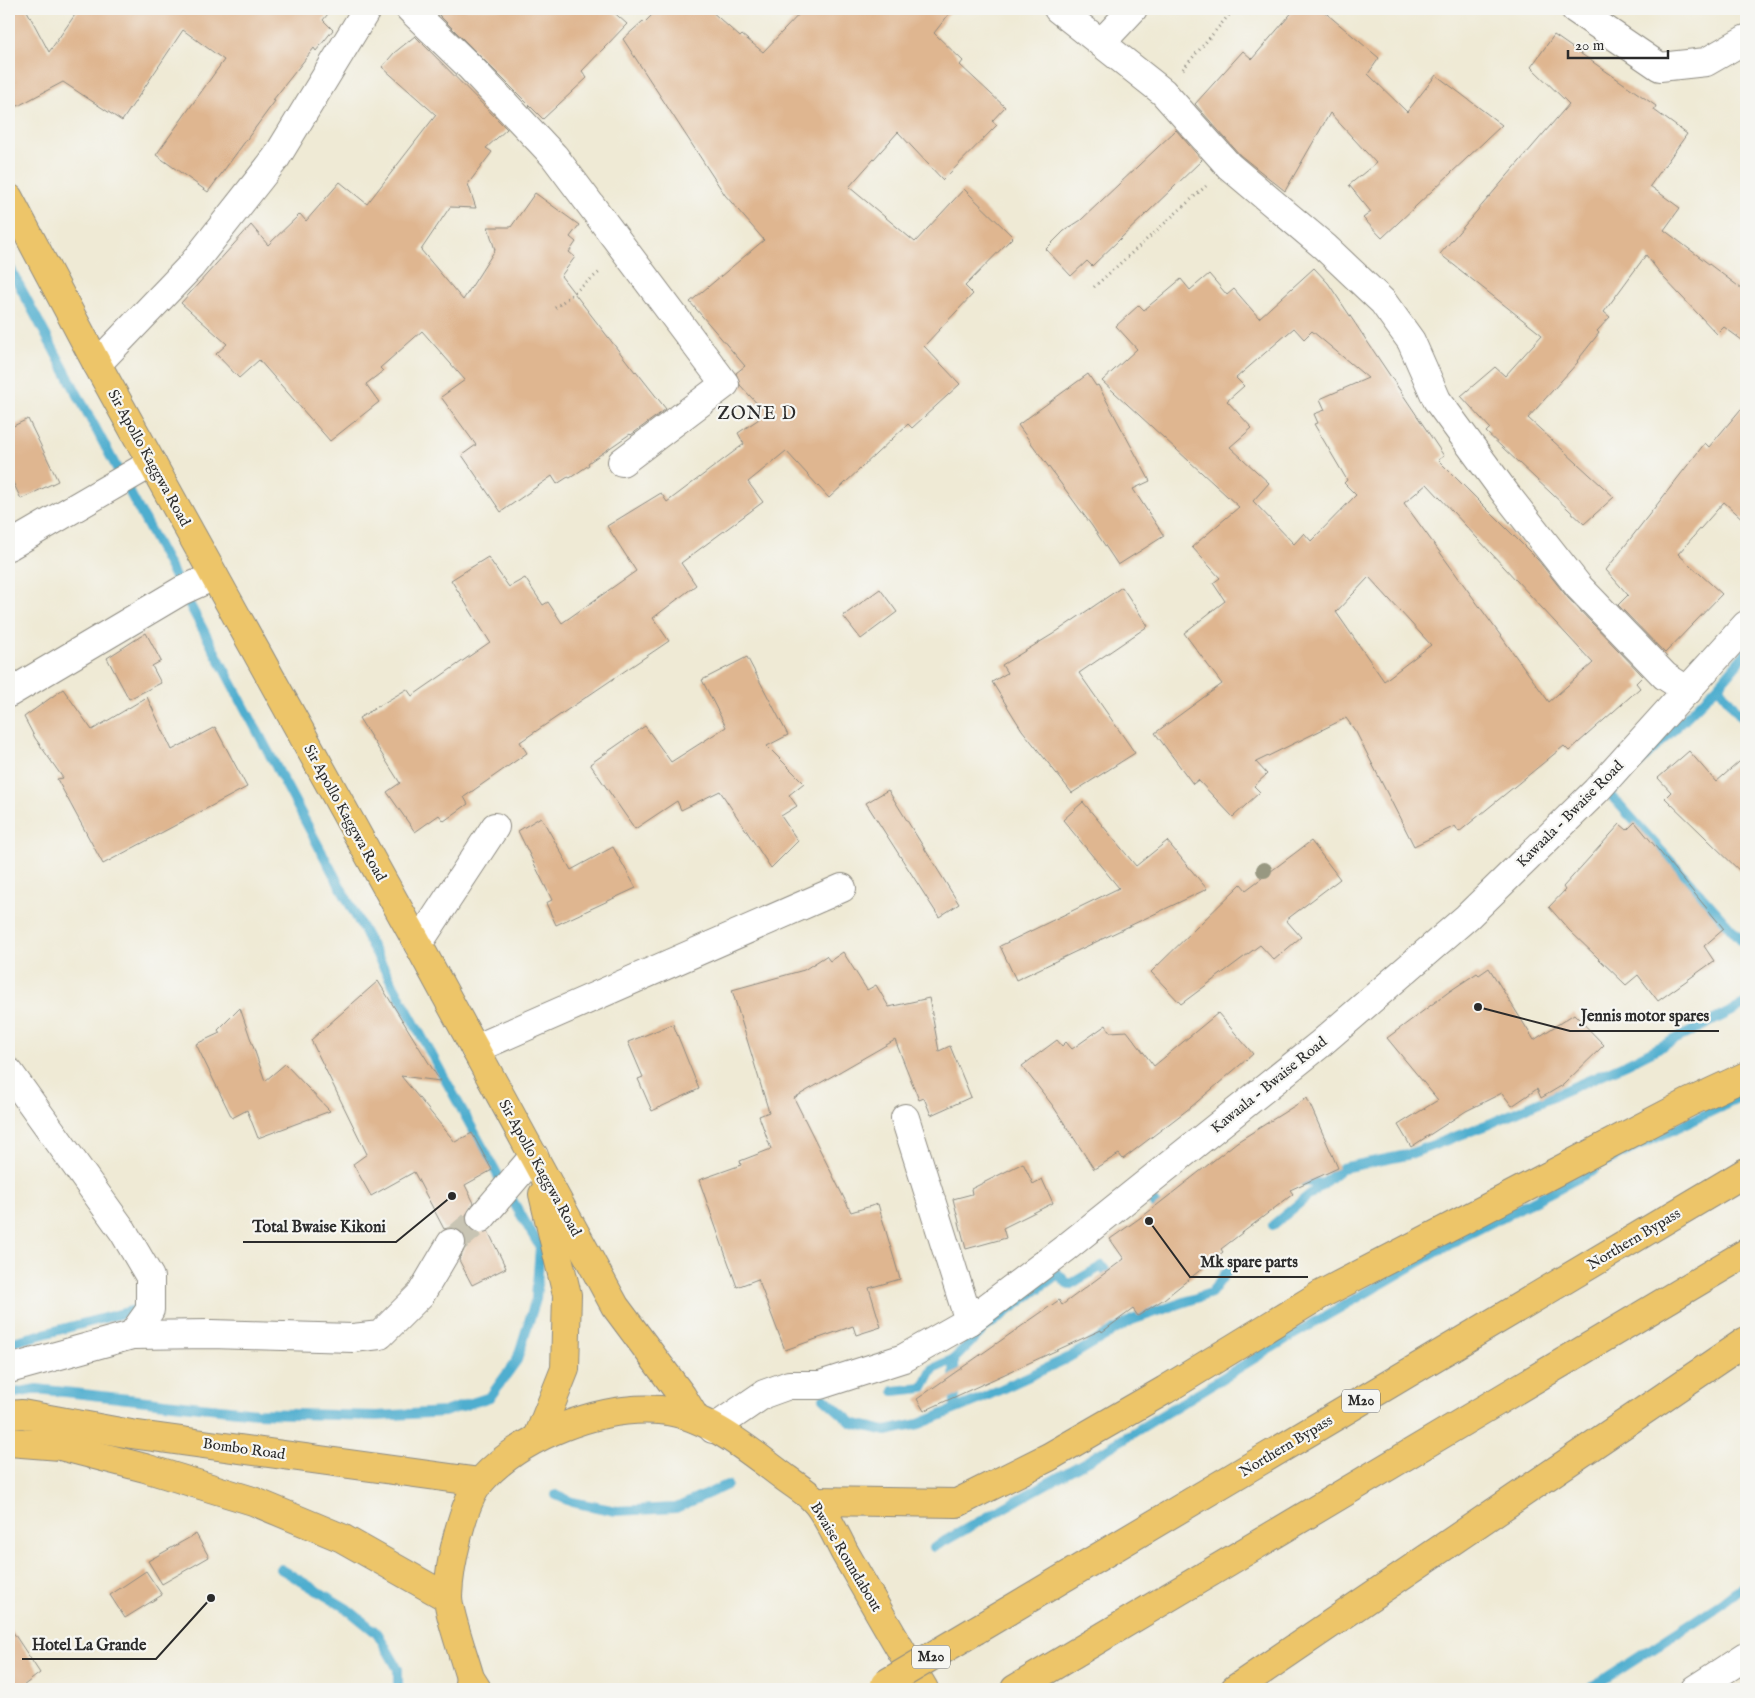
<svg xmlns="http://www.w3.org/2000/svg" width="1755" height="1698" font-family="'IM FELL English',serif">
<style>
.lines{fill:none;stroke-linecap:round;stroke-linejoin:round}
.stream{stroke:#50aecf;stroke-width:10}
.building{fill:#dfb690;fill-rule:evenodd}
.minor-tunnel{stroke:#c8c4b3;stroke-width:28;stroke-dasharray:28 14;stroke-linecap:butt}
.minor-casing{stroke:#8d8a80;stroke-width:30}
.major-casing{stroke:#8d8a80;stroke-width:30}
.highway-casing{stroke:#8d8a80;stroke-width:30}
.path{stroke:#8d8a80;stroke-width:3;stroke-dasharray:1 4;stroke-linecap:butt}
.minor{stroke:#fff;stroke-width:28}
.major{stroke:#edc569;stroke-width:28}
.highway{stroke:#edc569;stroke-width:28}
.highway-bridge-casing{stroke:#8d8a80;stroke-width:30;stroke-linecap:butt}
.highway-bridge{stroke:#edc569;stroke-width:28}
.tree{fill:#989881}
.labels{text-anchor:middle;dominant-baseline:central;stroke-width:4.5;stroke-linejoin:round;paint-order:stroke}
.shield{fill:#f6f6f2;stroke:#686867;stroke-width:1}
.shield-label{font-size:14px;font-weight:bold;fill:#2b2b2b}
.street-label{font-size:15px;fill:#2b2b2b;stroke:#f6f6f2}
.quarter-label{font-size:18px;letter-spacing:1px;fill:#2b2b2b;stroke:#f6f6f2}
.leader{fill:none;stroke:#2b2b2b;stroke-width:2}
.callout-dot{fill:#2b2b2b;stroke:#f6f6f2;stroke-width:2}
.callout-label{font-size:16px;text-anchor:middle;font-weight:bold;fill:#2b2b2b;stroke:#f6f6f2;stroke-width:4.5;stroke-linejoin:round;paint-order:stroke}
</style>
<rect width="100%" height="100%" fill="#f6f6f2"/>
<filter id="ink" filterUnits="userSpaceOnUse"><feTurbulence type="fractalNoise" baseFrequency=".02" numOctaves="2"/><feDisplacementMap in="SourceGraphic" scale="10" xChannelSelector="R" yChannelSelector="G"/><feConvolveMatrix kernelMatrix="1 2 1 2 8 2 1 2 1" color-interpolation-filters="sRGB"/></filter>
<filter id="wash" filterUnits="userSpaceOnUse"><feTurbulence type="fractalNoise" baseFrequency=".0096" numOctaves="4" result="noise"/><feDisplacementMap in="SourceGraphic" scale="20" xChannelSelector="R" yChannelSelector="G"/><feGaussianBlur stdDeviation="1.12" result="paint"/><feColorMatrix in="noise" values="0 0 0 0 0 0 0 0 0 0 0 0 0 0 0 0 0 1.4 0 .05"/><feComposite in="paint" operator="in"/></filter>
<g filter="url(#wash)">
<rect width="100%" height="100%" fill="#efead5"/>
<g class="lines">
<g class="stream">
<path d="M9,266L374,950L505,1188L540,1247L536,1299L517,1360L490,1397L444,1412L377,1416L256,1413L37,1389L9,1394"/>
<path d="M1746,653L1718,686L1609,793L1746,945"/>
<path d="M1718,686L1746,723"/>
<path d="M1294,1179L1323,1184"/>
<path d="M1148,1196L1165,1216"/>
<path d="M1273,1225L1342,1168L1407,1155L1489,1124L1626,1064L1746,1004"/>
<path d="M9,1343L146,1307"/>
<path d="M894,1391L923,1388L933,1369L954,1359"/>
<path d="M824,1398L852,1423L886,1431L919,1424L978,1400L1066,1359L1132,1320L1211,1293L1234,1262"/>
<path d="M955,1409L954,1359L985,1328L1058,1274L1069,1285L1102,1266L1114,1284"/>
<path d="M556,1495L572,1502L616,1511L676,1508L727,1485"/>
<path d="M934,1547L1089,1460L1286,1339L1461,1238L1594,1170L1596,1166L1746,1095"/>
<path d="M281,1569L346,1608L378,1634L398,1669V1689"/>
<path d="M1590,1689L1722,1603L1746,1584"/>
</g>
</g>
<g id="blocks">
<g class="building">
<path d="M9,9H26L49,52L79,9H332L323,20L333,30L316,51L314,48L273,100L275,101L208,192L156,155L224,60L183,30L122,121L63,82L16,107L9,93Z"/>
<path d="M447,9H610L627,24L582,71L587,78L543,119L439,15Z"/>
<path d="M658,9H709L740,37L742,35L763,52L804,9H953L934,33L963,61L960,65L1005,107L992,121L997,125L943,180L898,132L849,187L915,242L964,189L1013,237L965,286L973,294L924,346L960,384L912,428L908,424L829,498L786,451L748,482L763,502L681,563L696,585L653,618L669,641L520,742L527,753L464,797L468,804L444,821L439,815L415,832L387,792L400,783L359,718L407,689L412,696L490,642L451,580L488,557L509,587L525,578L543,605L548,602L562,623L636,571L607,526L661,493L667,502L744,444L738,433L759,419L754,413L761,408L740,385L736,373L745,366L690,302L764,240L725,195L623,39L643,21L644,23Z"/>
<path d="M1295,9H1321L1379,58L1368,74L1407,112L1436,75L1502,125L1382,238L1363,218L1371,212L1349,185L1376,163L1330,113L1285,191L1240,155L1195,104L1243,51L1252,59Z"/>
<path d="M1554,35L1656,106L1654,110L1687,134L1650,186L1680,208L1664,230L1746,292V343L1724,327L1717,334L1663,277L1646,255L1604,312L1610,317L1597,331L1599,333L1577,361L1578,362L1528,418L1614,497L1584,524L1486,432L1490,428L1461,396L1495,367L1505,376L1542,335L1440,254L1569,104L1531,67Z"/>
<path d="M415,36L507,129L486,148L492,152L468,184L476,208L450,207L421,250L463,300L495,250L488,227H511L535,193L579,225L570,237L576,242L569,252L575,257L561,276L635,372L636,371L666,409L631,435L630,434L588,463L589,465L570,478L568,477L557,484L552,476L501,512L462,455L476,445L441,397L465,380L422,331L380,368L383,371L366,384L379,402L330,441L259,360L239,378L216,354L227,344L181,303L251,225L268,245L300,214L306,221L340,182L367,204L436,115L382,67L394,53Z"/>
<path d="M1176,130L1202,160L1092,266L1087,261L1071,276L1046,249L1064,231L1081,220Z"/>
<path d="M1314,268L1328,283L1444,456L1438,460L1538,560L1568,598L1643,676L1636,683L1640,688L1569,751L1564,746L1459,832L1455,826L1414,846L1356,732L1346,718L1256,762L1267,774L1254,786L1260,792L1233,817L1198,780L1193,784L1155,733L1222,684L1184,633L1225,601L1213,583L1220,578L1192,547L1239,507L1102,381L1137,349L1116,326L1139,305L1144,310L1181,279L1190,290L1209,274L1227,295L1234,289L1259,318ZM1294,328L1304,339L1312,331L1368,378L1320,399L1325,410L1314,414L1318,423L1314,424L1347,480L1344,483L1356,495L1311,541L1304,533L1294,544L1253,501L1269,483L1230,447L1252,428L1227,401L1244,386L1236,378ZM1427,484L1593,663L1549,702L1404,503ZM1369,577L1431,645L1384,681L1336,612Z"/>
<path d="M1088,374L1096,386L1098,385L1150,481L1133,489L1164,536L1118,565L1092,526L1018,425Z"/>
<path d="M1746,403V522L1724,502L1678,554L1722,594L1665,653L1618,605L1628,595L1606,570L1705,443L1709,447Z"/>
<path d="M28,419L58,481L21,499L9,474V428Z"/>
<path d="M1122,587L1148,626L1079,673L1135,753L1072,793L1022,730L992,682L1007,673L1002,665L1053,634Z"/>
<path d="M880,589L897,612L861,639L843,616Z"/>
<path d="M146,633L161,661L152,666L161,683L129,699L107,658Z"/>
<path d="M747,657L788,735L767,746L804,783L789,795L797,806L781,816L798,841L771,868L720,791L681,810L677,801L635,829L590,764L645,726L671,762L726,727L702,680Z"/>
<path d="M63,689L92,730L147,697L172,750L215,727L247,787L103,864L57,779L63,778L35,738L24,717Z"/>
<path d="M1689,751L1716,782L1746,756V877L1665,798L1671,792L1658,778Z"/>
<path d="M888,790L959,904L939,917L866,803Z"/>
<path d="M1083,802L1136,866L1167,841L1207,889L1016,980L1000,946L1119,888L1063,820Z"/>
<path d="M541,817L571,870L613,847L636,888L556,925L546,903L552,900L518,831Z"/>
<path d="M1635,822L1724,929L1704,946L1714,961L1658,1001L1638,975L1626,985L1569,930L1549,907L1565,890L1563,887L1620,824L1627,830Z"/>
<path d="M1311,841L1340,879L1286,920L1301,937L1274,960L1260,945L1181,1004L1151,972L1241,884L1246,890Z"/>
<path d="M843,952L867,990L876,985L889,1007L929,998L939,1051L950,1046L971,1097L931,1115L924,1098L919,1100L895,1040L794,1098L851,1212L878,1204L900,1279L869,1288L881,1327L856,1335L853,1326L785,1350L758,1279L737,1287L699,1180L741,1165L740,1161L771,1149L759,1116L769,1112L732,990L804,970L826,956L830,961Z"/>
<path d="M1489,968L1534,1040L1574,1014L1604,1045L1563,1085L1541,1098L1537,1089L1512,1106L1502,1093L1466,1111L1411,1147L1398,1125L1438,1100L1387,1038L1450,991L1477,973L1479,975Z"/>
<path d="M378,981L440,1081L401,1076L455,1142L472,1133L492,1170L465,1185L474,1203L466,1215V1223L471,1230L478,1233L488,1231L506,1268L472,1285L459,1260L467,1244L465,1236L458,1229L452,1227L444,1229L414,1172L371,1196L353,1164L367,1154L311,1040Z"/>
<path d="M240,1008L265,1081L285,1064L330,1111L258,1138L247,1110L232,1118L196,1044L220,1033L218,1030Z"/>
<path d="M1218,1013L1253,1054L1191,1107L1123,1159L1119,1154L1094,1169L1053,1106L1022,1066L1057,1040L1062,1046L1066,1042L1072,1049L1106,1025L1110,1032L1127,1031L1154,1066Z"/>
<path d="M673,1024L699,1089L652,1111L638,1079L643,1077L628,1042Z"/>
<path d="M1307,1098L1338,1168L1290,1190L1293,1194L1221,1249L1223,1252L1164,1299L1138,1316L1133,1309L1102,1332L1101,1330L924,1411L917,1399L1059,1300L1062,1305L1124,1259L1110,1239L1147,1213L1237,1142Z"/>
<path d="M1023,1163L1033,1184L1042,1179L1053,1203L1003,1228L1006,1238L966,1249L953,1199L972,1194L971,1189Z"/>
<path d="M196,1534L209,1557L162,1584L148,1561Z"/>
<path d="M146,1571L162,1595L125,1618L110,1595Z"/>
<path d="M9,1626L40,1673L19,1689H9Z"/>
</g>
</g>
</g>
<g filter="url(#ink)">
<use href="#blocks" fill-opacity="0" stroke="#8d8a80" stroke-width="1"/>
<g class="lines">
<path class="minor-tunnel" d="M451,1243L481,1218"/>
<g class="minor-casing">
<g id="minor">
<path d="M410,9L470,67L554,156L725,384L622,462"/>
<path d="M1058,9L1163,92L1229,166L1325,247L1383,302L1411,341L1437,400L1506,494L1579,587L1665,676L1688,691"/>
<path d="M1575,9L1660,67L1706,62L1746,39"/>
<path d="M1101,43L1133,9"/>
<path d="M97,364L191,266L276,158L367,9"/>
<path d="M9,546L152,463"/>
<path d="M9,693L181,591L214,576"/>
<path d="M418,944L495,827"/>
<path d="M475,1049L842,888"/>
<path d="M9,1072L123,1231L150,1277V1310L132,1335L9,1369"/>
<path d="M905,1118L969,1321"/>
<path d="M481,1218L534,1156"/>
<path d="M132,1335L211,1334L353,1338L380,1335L421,1294L451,1243"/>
<path d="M713,1429L764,1394L789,1385H820L904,1358L969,1321L1067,1247L1319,1045L1467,917L1596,791L1746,625"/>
<path d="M1695,1689L1746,1656"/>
</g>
</g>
<g class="major-casing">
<g id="major">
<path d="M9,198L97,364L418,944L615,1306L682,1396L696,1419"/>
<path d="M9,1415L22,1414L131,1434L480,1482"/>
<path d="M538,1437L565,1369L567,1295L543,1194"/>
<path d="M9,1442L60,1446L145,1468L253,1501L342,1538L448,1598"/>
<path d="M477,1689L470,1678C465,1659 448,1613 448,1596C449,1567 462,1502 481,1481C521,1436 600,1405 660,1410C706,1414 747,1449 783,1476C793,1484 806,1491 815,1501C826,1513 837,1538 845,1553C871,1598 897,1644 924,1689"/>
</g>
</g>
<g class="highway-casing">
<g id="highway">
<path d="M815,1501L957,1503L1049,1457L1165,1390L1320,1295L1690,1102L1746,1076"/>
<path d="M976,1630L1746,1172"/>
<path d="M468,1689L470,1678"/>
<path d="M1015,1689L1746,1253"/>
<path d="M1235,1689L1746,1341"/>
</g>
</g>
<g class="path">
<path d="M759,10L760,9"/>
<path d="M1183,69L1234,9"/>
<path d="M1094,287L1206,186"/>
<path d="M555,308L601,271"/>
</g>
<use href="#minor" class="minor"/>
<use href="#major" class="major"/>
<use href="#highway" class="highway"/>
<g class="highway-bridge-casing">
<path id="highway-bridge" d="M885,1684L976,1630"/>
</g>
<use href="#highway-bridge" class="highway-bridge"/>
</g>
<circle class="tree" cx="1264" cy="870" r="8"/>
</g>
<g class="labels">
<g class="shield">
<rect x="1342" y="1389.5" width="38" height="23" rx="4"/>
<rect x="912" y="1645.5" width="38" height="23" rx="4"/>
</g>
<g class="shield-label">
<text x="1361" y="1401">M20</text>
<text x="931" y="1657">M20</text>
</g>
<g class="street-label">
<text transform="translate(149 458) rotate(61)">Sir Apollo Kaggwa Road</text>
<text transform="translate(345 813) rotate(61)">Sir Apollo Kaggwa Road</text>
<text transform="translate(1570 814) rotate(-45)">Kawaala - Bwaise Road</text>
<text transform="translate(1269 1085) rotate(-39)">Kawaala - Bwaise Road</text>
<text transform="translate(540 1168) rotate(61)">Sir Apollo Kaggwa Road</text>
<text transform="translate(1634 1239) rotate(-31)">Northern Bypass</text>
<text transform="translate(1286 1446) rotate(-31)">Northern Bypass</text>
<text transform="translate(244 1449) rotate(8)">Bombo Road</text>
<text transform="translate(846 1557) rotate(59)">Bwaise Roundabout</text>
</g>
<g class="quarter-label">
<text x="757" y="414">ZONE D</text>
</g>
</g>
<path class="leader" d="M1478 1007L1570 1031H1719M452 1196L396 1242H243M1149 1221L1190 1277H1308M211 1598L156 1659H22"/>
<g class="callout-dot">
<circle cx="1478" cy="1007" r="5"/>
<circle cx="452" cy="1196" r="5"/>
<circle cx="1149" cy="1221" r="5"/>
<circle cx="211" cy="1598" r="5"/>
</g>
<g class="callout-label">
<text x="1645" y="1021">Jennis motor spares</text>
<text x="319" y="1232">Total Bwaise Kikoni</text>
<text x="1249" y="1267">Mk spare parts</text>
<text x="89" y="1650">Hotel La Grande</text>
</g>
<rect width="1755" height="1698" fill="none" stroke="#f6f6f2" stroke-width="30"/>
<path d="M1568 50v8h100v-8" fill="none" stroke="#2b2b2b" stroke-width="2.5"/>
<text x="1575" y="50" font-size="15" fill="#2b2b2b" stroke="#f6f6f2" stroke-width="4" paint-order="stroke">20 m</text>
</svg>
